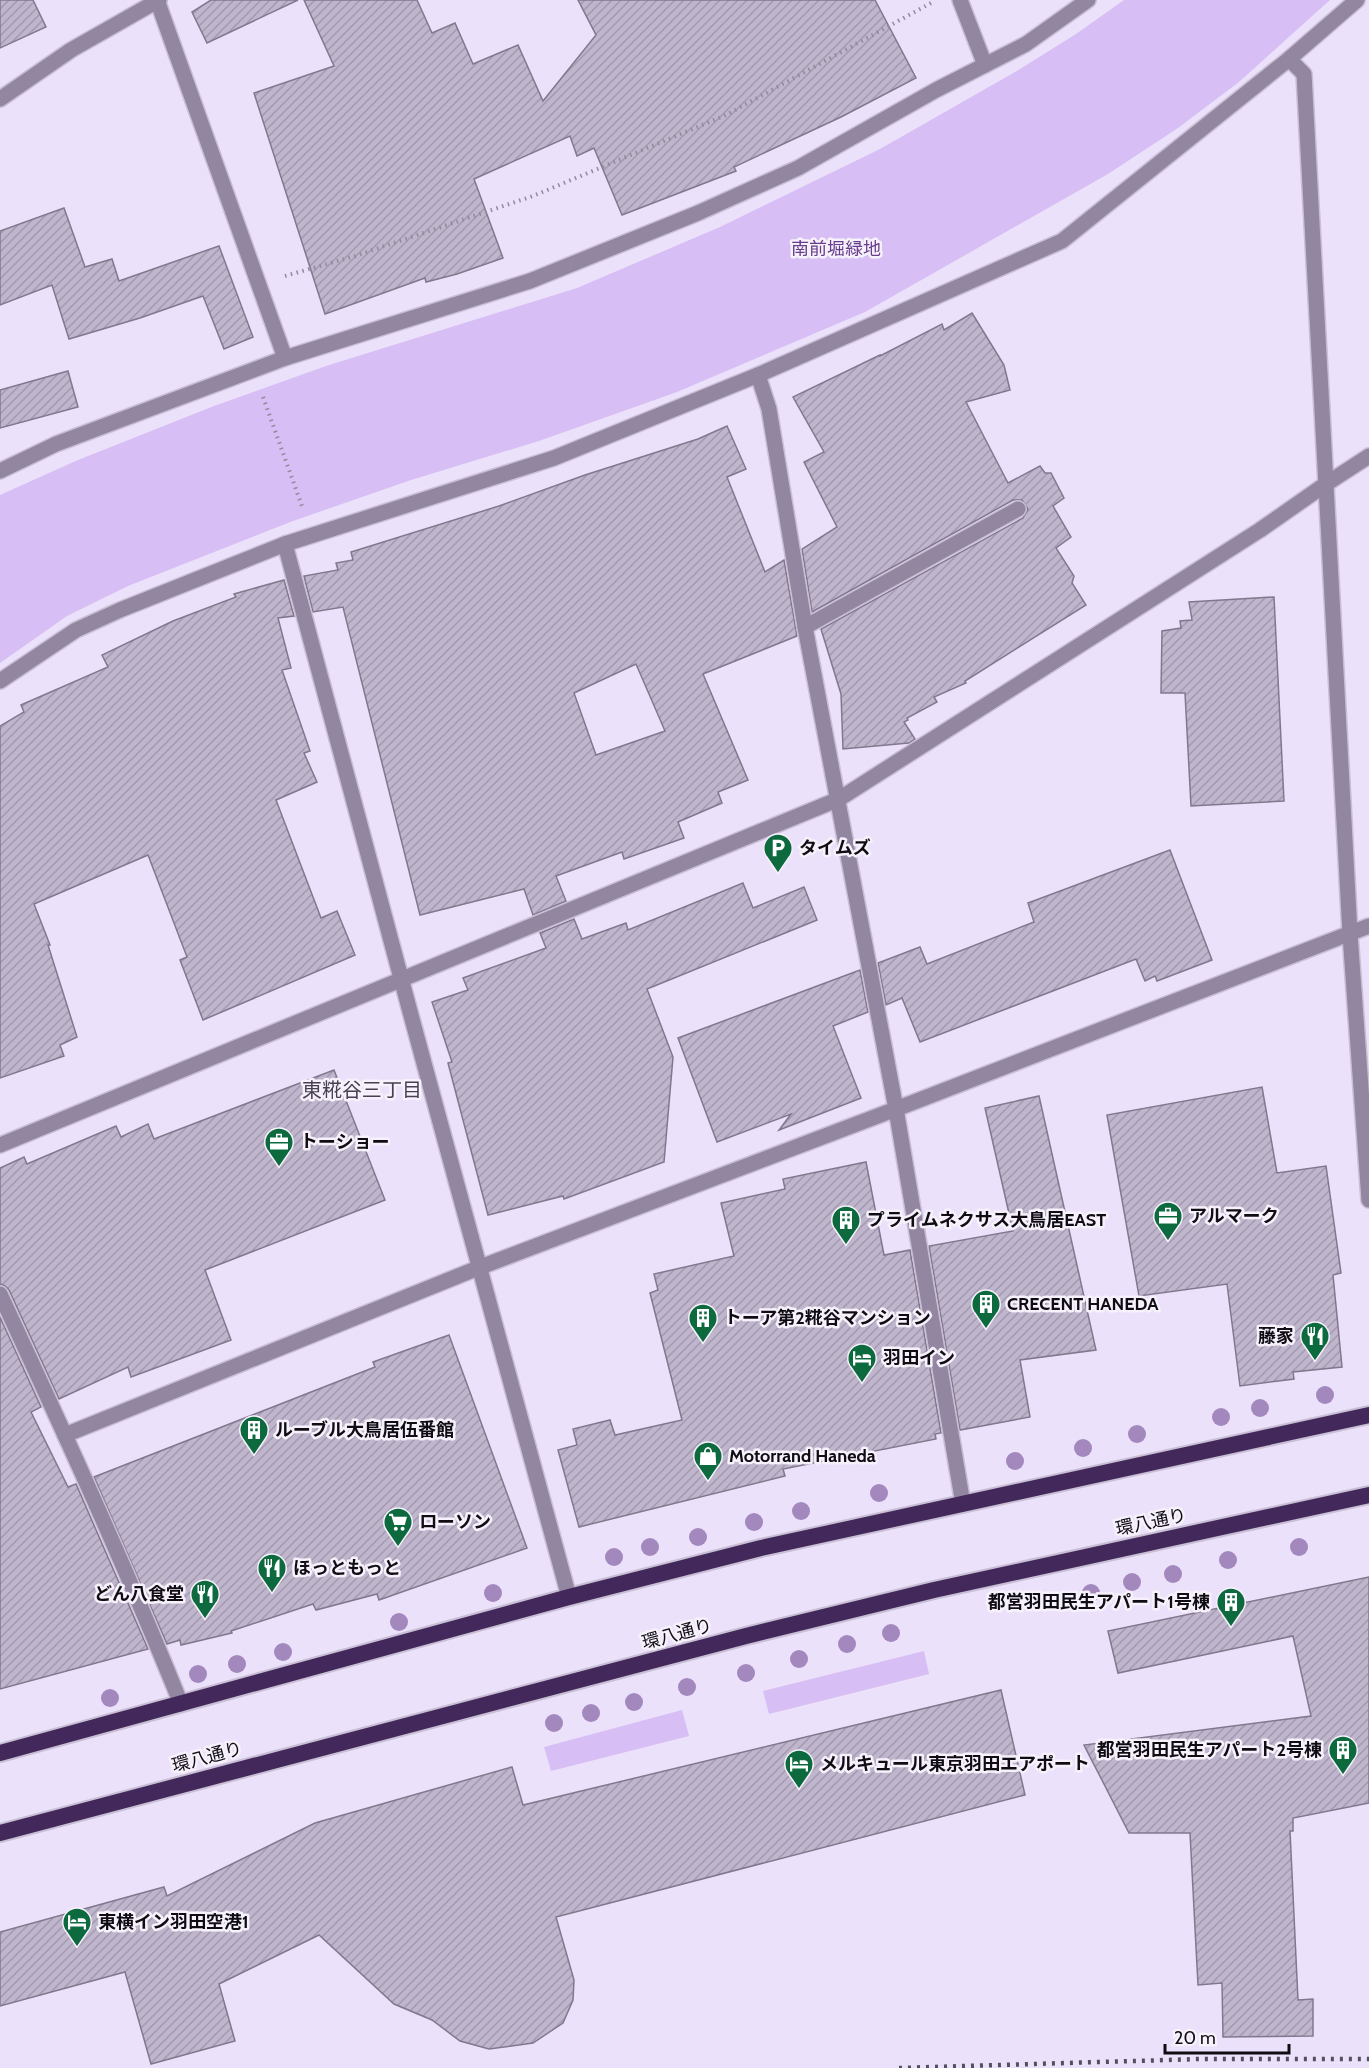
<svg xmlns="http://www.w3.org/2000/svg" width="1369" height="2068" font-family="Cabin,'Noto Sans JP',sans-serif">
<style>
.green{fill:#d7bef5}
.building{fill:url(#building-hatch);stroke:#82788e;stroke-width:1.5;fill-rule:evenodd}
.lines{fill:none;stroke-linecap:round;stroke-linejoin:round}
.service-casing{stroke:#c9bfd5;stroke-width:18}
.minor-casing{stroke:#c9bfd5;stroke-width:18}
.tertiary-casing{stroke:#c9bfd5;stroke-width:18}
.trunk-casing{stroke:#c9bfd5;stroke-width:20}
.path{stroke:#928a9c;stroke-width:4;stroke-dasharray:1.5 4.5;stroke-linecap:butt}
.service{stroke:#9286a1;stroke-width:15}
.minor{stroke:#9286a1;stroke-width:15}
.tertiary{stroke:#9286a1;stroke-width:15}
.trunk{stroke:#43295b;stroke-width:16}
.rail{stroke:#544f5c;stroke-width:4.5;stroke-dasharray:3 6;stroke-linecap:butt}
.tree{fill:#a388be}
.labels{text-anchor:middle;dominant-baseline:central;stroke-width:5;stroke-linejoin:round;paint-order:stroke}
.park-label{font-size:18px;fill:#673f8c;stroke:#f6f1fb}
.poi-label{font-size:18px;font-weight:bold;fill:#0f0c14;stroke:#f6f1fb;text-anchor:start}
.street-label{font-size:18px;fill:#0f0c14;stroke:#f6f1fb}
.neighbourhood-label{font-size:20px;fill:#483f53;stroke:#f6f1fb}
</style>
<defs>
<pattern id="building-hatch" width="6" height="6" patternUnits="userSpaceOnUse" patternTransform="scale(1.5)"><rect width="6" height="6" fill="#bfb5cd"/><path d="M-1 1l2-2M0 6l6-6M5 7l2-2" fill="none" stroke="#a39aaf"/></pattern>
</defs>
<rect width="100%" height="100%" fill="#ece1fa"/>
<g class="green">
<path d="M1124,0H1330L1239,82L1178,128L1108,174L865,312L677,392L539,441L411,480L293,521L128,586L67,616L0,663V495L78,460L214,406L326,366L577,288L720,227L880,149L1015,72L1076,34Z"/>
<path d="M924,1651L929,1674L769,1714L763,1691Z"/>
<path d="M682,1710L689,1736L551,1771L544,1747Z"/>
</g>
<g class="building">
<path d="M0,0H33L46,27L0,48Z"/>
<path d="M211,0H298L207,43L192,12Z"/>
<path d="M304,0H417L432,33L455,23L473,64L518,45L543,101L596,35L578,0H875L916,78L841,117L734,167L736,171L622,215L594,148L577,156L570,136L474,179L503,258L457,274L426,282L425,278L325,314L254,93L334,66Z"/>
<path d="M64,208L85,267L112,259L119,281L219,246L253,337L224,349L203,296L140,318L69,339L52,285L0,305V231Z"/>
<path d="M972,313L1004,365L1010,390L966,402L1008,483L1040,466L1045,473H1051L1064,498L1053,506L1071,537L1056,548L1074,576L1072,583L1086,605L965,681L966,683L934,697L937,702L907,718L908,720L904,722L915,739L909,743L843,749L841,694L821,629L1023,518L1028,509L1022,500H1013L812,612L802,549L837,527L804,462L824,452L793,397L880,355V356L942,324L944,330Z"/>
<path d="M68,371L78,407L0,428V390Z"/>
<path d="M727,426L746,469L727,477L765,572L784,560L797,636L703,674L748,780L718,792L722,803L678,822L684,838L624,859L622,852L556,876L566,901L533,915L524,889L420,915L343,607L313,612L304,576L338,570L336,563L353,560L351,552L499,506L585,475L698,439ZM636,664L665,731L596,755L574,693Z"/>
<path d="M284,580L294,616L278,618L291,668L282,670L310,751L304,753L317,782L276,800L321,918L337,911L355,955L203,1020L180,960L187,957L148,855L34,904L50,945H48L77,1037L60,1045L64,1056L0,1078V726L24,712L21,705L108,667L102,655L173,621L236,597L234,594Z"/>
<path d="M1274,597L1284,801L1191,806L1185,693H1161L1162,631L1181,628L1180,621L1192,620L1189,602Z"/>
<path d="M1170,850L1212,960L1157,981L1155,976L1145,981L1136,959L920,1042L902,998L886,1005L878,963L920,947L927,964L1034,922L1028,903Z"/>
<path d="M743,883L753,908L804,887L817,920L647,989L673,1057L664,1162L564,1199L563,1196L488,1215L448,1063L452,1062L432,1002L468,990L463,978L546,948L540,933L574,919L582,939L626,923L628,930Z"/>
<path d="M860,970L868,1012L833,1026L861,1098L779,1130L791,1114L717,1142L678,1038Z"/>
<path d="M334,1070L385,1200L205,1270L231,1340L131,1377L128,1367L59,1399L9,1290L5,1286L0,1284V1168L24,1157L27,1164L116,1126L121,1137L148,1124L154,1139Z"/>
<path d="M1262,1087L1277,1173L1326,1166L1341,1273L1333,1275L1342,1367L1293,1372L1294,1379L1240,1386L1227,1284L1139,1296L1107,1115Z"/>
<path d="M1039,1096L1096,1350L1020,1360L1030,1417L960,1430L929,1246L1013,1231L985,1108Z"/>
<path d="M866,1162L884,1255L910,1250L941,1433L935,1434L936,1439L783,1469L785,1476L579,1527L558,1450L577,1445L573,1429L610,1420L615,1435L682,1420L650,1293L658,1290L654,1274L734,1256L721,1203L785,1189L783,1179Z"/>
<path d="M0,1317L41,1407L31,1412L68,1487L76,1484L148,1649L0,1689Z"/>
<path d="M449,1335L527,1548L379,1600L377,1594L316,1610L313,1604L231,1631L232,1633L181,1645L180,1640L167,1644L94,1477L375,1367L373,1362Z"/>
<path d="M1369,1577V1803L1293,1818V1831H1290L1298,2000L1313,1999V2036L1223,2037L1222,1983L1198,1985L1190,1833H1129L1084,1745L1311,1716L1293,1636L1118,1673L1108,1631Z"/>
<path d="M1001,1690L1025,1795L556,1917L574,1980L573,2000L563,2023L533,2043L489,2049L460,2041L432,2020L394,2004L319,1935L219,1984L235,2041L151,2064L125,1972L0,2006V1932L164,1887L167,1896L315,1823L512,1767L523,1805Z"/>
</g>
<g class="lines">
<g class="service-casing">
<path id="service" d="M805,627L1018,509"/>
</g>
<g class="minor-casing">
<g id="minor">
<path d="M157,0L285,358"/>
<path d="M1357,0L1289,59L1304,74L1350,934L1369,1200"/>
<path d="M758,375L769,409L805,627L896,1109L963,1504"/>
<path d="M0,471L56,444L285,358L530,281L698,213L798,168L936,90L1026,44L1088,0"/>
<path d="M285,544C379,895 472,1247 569,1597"/>
<path d="M0,681L76,630L120,610L285,544L554,458L758,375L1062,241L1289,59"/>
<path d="M0,1145L839,799L1260,530L1326,484L1369,456"/>
<path d="M0,1294C63,1430 125,1565 181,1704"/>
<path d="M65,1435L478,1268L896,1109L1369,926"/>
</g>
</g>
<g class="tertiary-casing">
<g id="tertiary">
<path d="M960,0L985,65"/>
<path d="M0,99L71,50L159,0"/>
</g>
</g>
<g class="trunk-casing">
<g id="trunk">
<path d="M0,1753L569,1597L761,1548L1369,1415"/>
<path d="M0,1833L746,1636L934,1590L1369,1495"/>
</g>
</g>
<g class="path">
<path d="M285,276L355,256L533,196L726,115L931,3"/>
<path d="M263,397L303,509"/>
</g>
<use href="#service" class="service"/>
<use href="#minor" class="minor"/>
<use href="#tertiary" class="tertiary"/>
<use href="#trunk" class="trunk"/>
<path class="rail" d="M899,2068L1200,2059H1369"/>
</g>
<g class="tree">
<circle cx="1325" cy="1395" r="9"/>
<circle cx="1260" cy="1408" r="9"/>
<circle cx="1221" cy="1417" r="9"/>
<circle cx="1137" cy="1434" r="9"/>
<circle cx="1083" cy="1448" r="9"/>
<circle cx="1015" cy="1461" r="9"/>
<circle cx="879" cy="1493" r="9"/>
<circle cx="801" cy="1511" r="9"/>
<circle cx="754" cy="1522" r="9"/>
<circle cx="698" cy="1537" r="9"/>
<circle cx="650" cy="1547" r="9"/>
<circle cx="1299" cy="1547" r="9"/>
<circle cx="614" cy="1557" r="9"/>
<circle cx="1228" cy="1560" r="9"/>
<circle cx="1173" cy="1574" r="9"/>
<circle cx="1132" cy="1582" r="9"/>
<circle cx="493" cy="1593" r="9"/>
<circle cx="1091" cy="1593" r="9"/>
<circle cx="399" cy="1622" r="9"/>
<circle cx="891" cy="1633" r="9"/>
<circle cx="847" cy="1644" r="9"/>
<circle cx="283" cy="1652" r="9"/>
<circle cx="799" cy="1659" r="9"/>
<circle cx="237" cy="1664" r="9"/>
<circle cx="746" cy="1673" r="9"/>
<circle cx="198" cy="1674" r="9"/>
<circle cx="687" cy="1687" r="9"/>
<circle cx="110" cy="1698" r="9"/>
<circle cx="634" cy="1702" r="9"/>
<circle cx="591" cy="1713" r="9"/>
<circle cx="554" cy="1723" r="9"/>
</g>
<defs>
<g id="parking-pin" transform="scale(1.5)"><path d="M0 17L-7.5 6A9.5 9.5 0 1 1 7.5 6Z" fill="#0c6a3e" stroke="#f6f1fb"/><path d="M-3.5-5.5H1a3.5 3.5 0 0 1 0 7H-1V5.5H-3.5ZM-1-3.4V-.6H.8a1.4 1.4 0 0 0 0-2.8Z" fill="#fff"/></g>
<g id="office-pin" transform="scale(1.5)"><path d="M0 17L-7.5 6A9.5 9.5 0 1 1 7.5 6Z" fill="#0c6a3e" stroke="#f6f1fb"/><path d="M-6-3h4V-5.5h4V-3h4V5H-6ZM-1-4.5V-3h2v-1.5ZM-6 0V1H6V0Z" fill="#fff"/></g>
<g id="building-pin" transform="scale(1.5)"><path d="M0 17L-7.5 6A9.5 9.5 0 1 1 7.5 6Z" fill="#0c6a3e" stroke="#f6f1fb"/><path d="M-4-6H4V6H1V3H-1V6H-4ZM-2.5-4.3h1.7v1.8h-1.7ZM.8-4.3h1.7v1.8H.8ZM-2.5-1h1.7V.8h-1.7ZM.8-1h1.7V.8H.8Z" fill="#fff"/></g>
<g id="restaurant-pin" transform="scale(1.5)"><path d="M0 17L-7.5 6A9.5 9.5 0 1 1 7.5 6Z" fill="#0c6a3e" stroke="#f6f1fb"/><path d="M-5-6h1v4h1v-4h1v4h1v-4h1v5L-1.5 .5V6h-2V.5L-5-1ZM5-6V6H3V1.5H1.5Q1.5-4 5-6Z" fill="#fff"/></g>
<g id="hotel-pin" transform="scale(1.5)"><path d="M0 17L-7.5 6A9.5 9.5 0 1 1 7.5 6Z" fill="#0c6a3e" stroke="#f6f1fb"/><path d="M-6-4.5h1.5V1H6V5H4.5V3h-9V5H-6ZM-4 0a1.8 1.8 0 1 1 3.6 0ZM.5 0V-2.5h3Q6-2.5 6 0Z" fill="#fff"/></g>
<g id="shop-pin" transform="scale(1.5)"><path d="M0 17L-7.5 6A9.5 9.5 0 1 1 7.5 6Z" fill="#0c6a3e" stroke="#f6f1fb"/><path d="M-5-2.5h2.3a2.7 3.5 0 0 1 5.4 0H5L5.5 6h-11ZM-1.5-2.5h3a1.5 2.3 0 0 0-3 0Z" fill="#fff"/></g>
<g id="supermarket-pin" transform="scale(1.5)"><path d="M0 17L-7.5 6A9.5 9.5 0 1 1 7.5 6Z" fill="#0c6a3e" stroke="#f6f1fb"/><path d="M-6-5.5h2.5l.6 2H6L4.5 2H-2.5L-4.4-4H-6ZM-1.5 3.2a1.3 1.3 0 1 0 .1 0ZM3 3.2a1.3 1.3 0 1 0 .1 0Z" fill="#fff"/></g>
</defs>
<g fill-rule="evenodd">
<use href="#parking-pin" x="778" y="848"/>
<use href="#office-pin" x="279" y="1142"/>
<use href="#office-pin" x="1168" y="1216"/>
<use href="#building-pin" x="846" y="1220"/>
<use href="#building-pin" x="986" y="1304"/>
<use href="#building-pin" x="703" y="1318"/>
<use href="#restaurant-pin" x="1315" y="1336"/>
<use href="#hotel-pin" x="862" y="1358"/>
<use href="#building-pin" x="254" y="1430"/>
<use href="#shop-pin" x="708" y="1456"/>
<use href="#supermarket-pin" x="398" y="1522"/>
<use href="#restaurant-pin" x="272" y="1568"/>
<use href="#restaurant-pin" x="205" y="1594"/>
<use href="#building-pin" x="1231" y="1602"/>
<use href="#building-pin" x="1343" y="1750"/>
<use href="#hotel-pin" x="799" y="1764"/>
<use href="#hotel-pin" x="77" y="1922"/>
</g>
<g class="labels">
<g class="park-label">
<text x="836" y="249">南前堀緑地</text>
</g>
<g class="poi-label">
<text x="799" y="848">タイムズ</text>
<text x="300" y="1142">トーショー</text>
<text x="1189" y="1216">アルマーク</text>
<text x="867" y="1220">プライムネクサス大鳥居EAST</text>
<text x="1007" y="1304">CRECENT HANEDA</text>
<text x="724" y="1318">トーア第2糀谷マンション</text>
<text x="1294" y="1336" text-anchor="end">藤家</text>
<text x="883" y="1358">羽田イン</text>
<text x="275" y="1430">ルーブル大鳥居伍番館</text>
<text x="729" y="1456">Motorrand Haneda</text>
<text x="419" y="1522">ローソン</text>
<text x="293" y="1568">ほっともっと</text>
<text x="184" y="1594" text-anchor="end">どん八食堂</text>
<text x="1210" y="1602" text-anchor="end">都営羽田民生アパート1号棟</text>
<text x="1322" y="1750" text-anchor="end">都営羽田民生アパート2号棟</text>
<text x="820" y="1764">メルキュール東京羽田エアポート</text>
<text x="98" y="1922">東横イン羽田空港1</text>
</g>
<g class="street-label">
<text transform="translate(1151 1522) rotate(-12)">環八通り</text>
<text transform="translate(677 1634) rotate(-15)">環八通り</text>
<text transform="translate(207 1757) rotate(-15)">環八通り</text>
</g>
<g class="neighbourhood-label">
<text x="362" y="1090">東糀谷三丁目</text>
</g>
</g>
<path d="M1165 2044v9h124v-9" fill="none" stroke="#0f0c14" stroke-width="3"/>
<text x="1174" y="2044" font-size="18" fill="#0f0c14" stroke="#f6f1fb" stroke-width="4.5" paint-order="stroke">20 m</text>
</svg>
